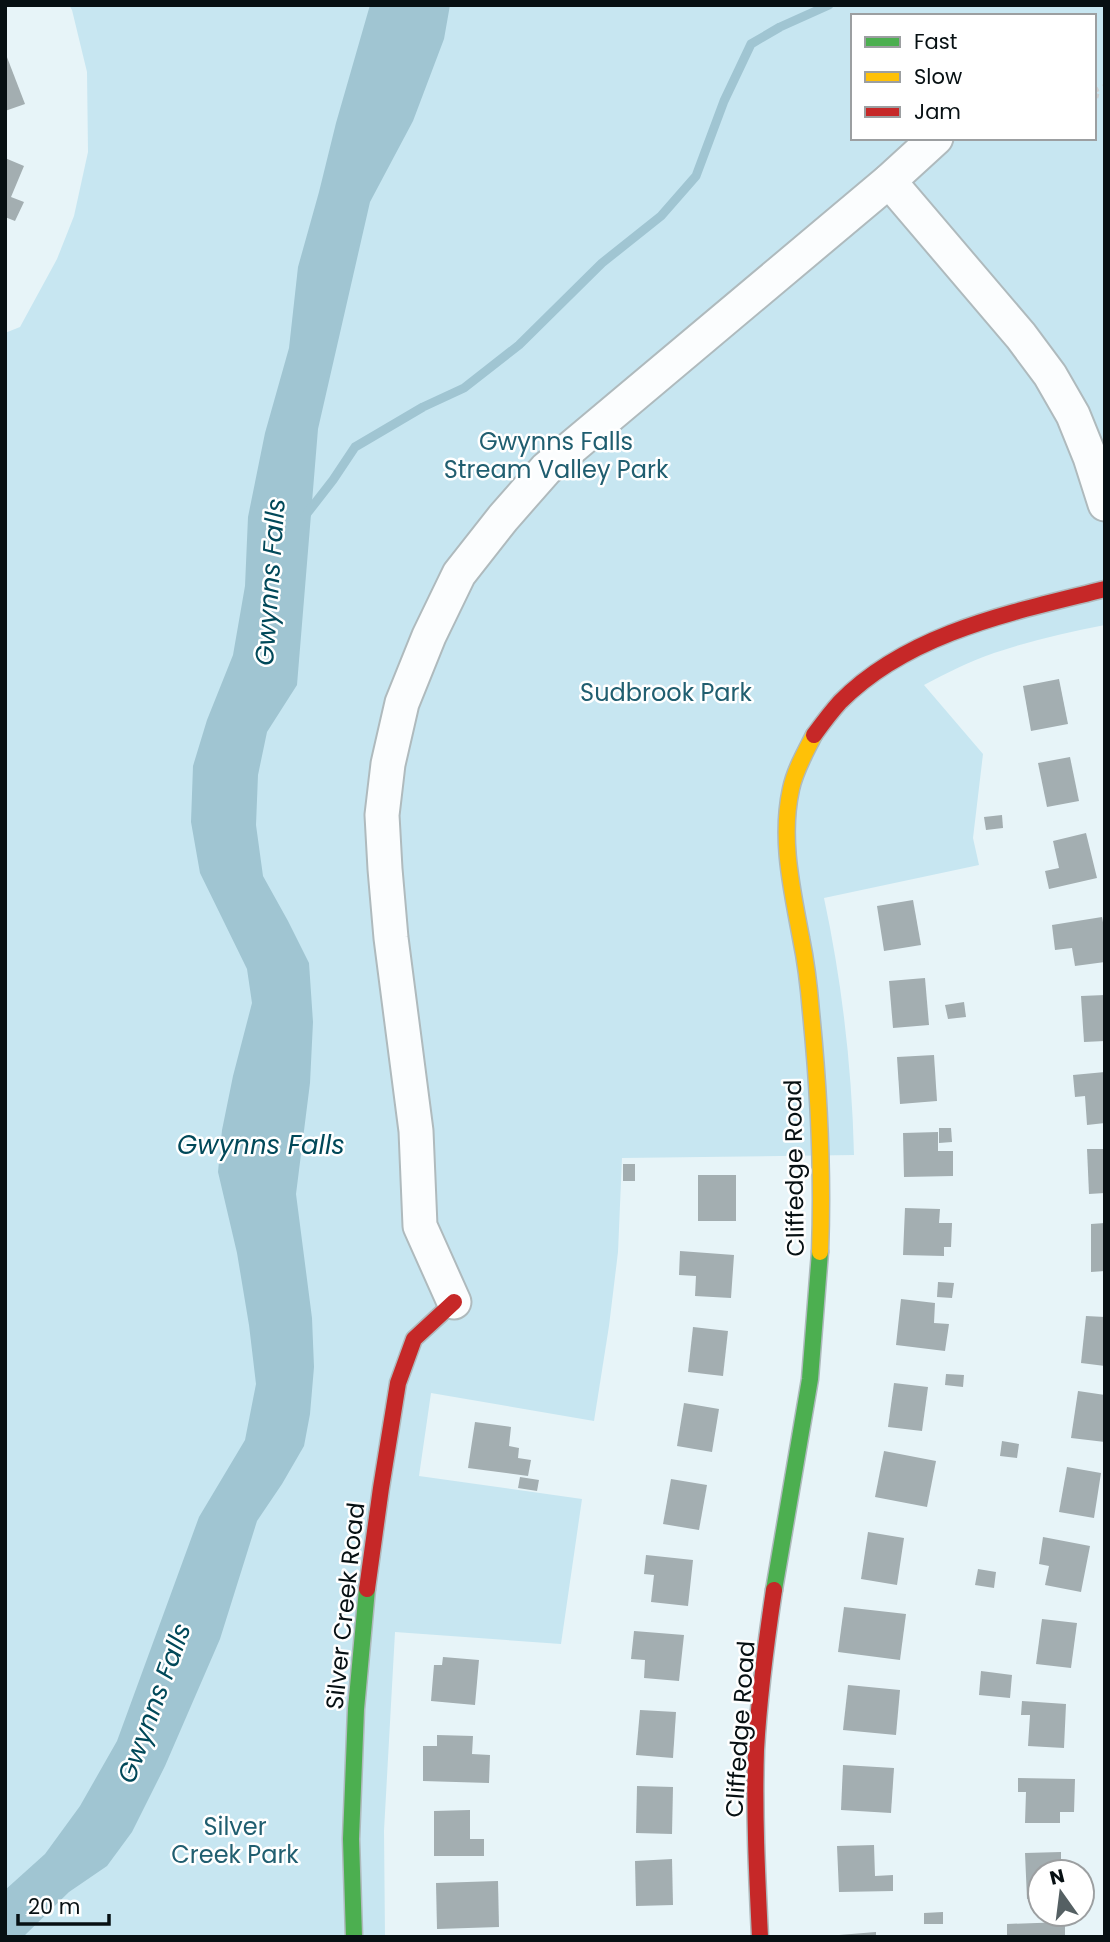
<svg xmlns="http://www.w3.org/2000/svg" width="1110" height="1942" font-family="Poppins,sans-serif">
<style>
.green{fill:#c7e6f1;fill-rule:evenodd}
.water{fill:#a0c5d2}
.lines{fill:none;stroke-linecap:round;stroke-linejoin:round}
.stream{stroke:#a0c5d2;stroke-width:9}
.building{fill:#a3aeb1}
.street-casing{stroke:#afbabd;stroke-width:37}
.fast-casing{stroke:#afbabd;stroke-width:19}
.slow-casing{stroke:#afbabd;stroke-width:19}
.jam-casing{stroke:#afbabd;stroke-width:19}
.path{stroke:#cdd0d1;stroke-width:4.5;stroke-dasharray:5 5;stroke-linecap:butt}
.street{stroke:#fbfdfe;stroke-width:33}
.fast{stroke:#4caf50;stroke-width:16}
.slow{stroke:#ffc107;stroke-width:16}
.jam{stroke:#c62828;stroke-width:16}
.labels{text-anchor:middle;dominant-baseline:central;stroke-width:5;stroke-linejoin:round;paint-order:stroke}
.park-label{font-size:24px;fill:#205e70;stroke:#fff}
.street-label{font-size:24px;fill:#071013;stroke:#fff}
.water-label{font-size:26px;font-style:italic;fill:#004859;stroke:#fff}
</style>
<rect width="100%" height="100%" fill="#e7f4f8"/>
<path class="green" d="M69,5H1105V625C1067,632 1030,641 994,653C970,661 947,673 924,685L983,754L973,838L979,865L824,898C842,982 852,1069 854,1155L622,1158L618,1252L609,1326L594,1421L431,1393L419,1476L582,1499L561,1644L395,1632L384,1831L385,1937H5V333L20,327L57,259L74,216L88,152L87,72L72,10ZM853,16H1094V138H853Z"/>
<path class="water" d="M370,5H450L444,39L413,121L370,202L318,429L297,685L267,732L258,775L256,825L263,876L288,921L309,963L313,1022L310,1083L296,1194L312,1318L314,1367L310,1414L304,1446L282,1484L257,1521L220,1639L165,1766L132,1832L107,1866L69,1892L23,1937H5V1890L45,1854L80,1806L117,1741L199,1517L245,1440L256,1384L249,1325L237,1253L218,1172L222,1130L233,1076L252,1003L247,969L200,873L191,822L193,766L207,720L233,655L245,586L248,517L265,433L289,348L298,267L319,192L336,123Z"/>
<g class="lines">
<path class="stream" d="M305,516L333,480L355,447L423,407L464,388L519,345L602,263L661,216L696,176L724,101L751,44L780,27L829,5"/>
</g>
<g class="building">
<path d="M5,52L25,104L5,111Z"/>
<path d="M5,158L24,166L11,197L24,202L15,221L5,217Z"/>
<path d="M1059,679L1068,724L1031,731L1023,686Z"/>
<path d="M1070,757L1079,801L1047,807L1038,763Z"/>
<path d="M1002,815L1003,828L986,830L984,817Z"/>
<path d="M1086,833L1097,878L1049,889L1045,871L1059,868L1053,841Z"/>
<path d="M913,900L921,945L884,951L877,906Z"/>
<path d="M1102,917L1105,933V962L1075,966L1072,948L1055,950L1052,925Z"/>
<path d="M925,978L929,1025L893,1028L889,981Z"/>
<path d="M1105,995V1041L1084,1042L1081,996Z"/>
<path d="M964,1002L966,1017L948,1019L945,1005Z"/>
<path d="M934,1055L937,1101L900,1104L897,1057Z"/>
<path d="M1105,1072V1123L1087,1125L1085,1096L1075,1097L1073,1075Z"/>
<path d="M939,1128H951L952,1142L939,1143Z"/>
<path d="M938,1132V1151H953V1176L904,1177L903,1133Z"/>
<path d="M1087,1149H1105V1193L1089,1194Z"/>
<rect x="623" y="1164" width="12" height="17"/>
<rect x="698" y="1175" width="38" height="46"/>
<path d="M905,1208L940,1209L939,1223H952L951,1247H944V1256L903,1255Z"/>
<path d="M1105,1223V1271L1091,1272V1224Z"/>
<path d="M680,1251L734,1255L731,1298L695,1296L696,1276L679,1275Z"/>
<path d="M938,1282L954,1283L952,1298L937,1297Z"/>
<path d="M901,1299L935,1303L934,1323L949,1324L945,1351L896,1345Z"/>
<path d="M1086,1316L1105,1317V1366L1081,1363Z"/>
<path d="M693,1327L728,1331L723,1376L688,1372Z"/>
<path d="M946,1374L964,1375L963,1387L945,1385Z"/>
<path d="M894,1383L928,1387L922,1431L888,1427Z"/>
<path d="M1078,1391L1105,1395V1442L1071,1438Z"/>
<path d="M684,1403L719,1409L712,1452L677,1446Z"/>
<path d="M475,1422L511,1427L509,1446L519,1448L518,1458L531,1460L528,1476L468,1468Z"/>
<path d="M1002,1441L1019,1444L1017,1458L1000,1456Z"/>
<path d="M884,1451L936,1461L927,1507L875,1497Z"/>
<path d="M1067,1467L1101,1473L1094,1518L1059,1512Z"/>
<path d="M520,1477L539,1480L537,1491L518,1488Z"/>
<path d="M671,1479L707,1485L699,1530L663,1524Z"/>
<path d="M868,1532L904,1538L897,1585L861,1579Z"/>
<path d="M1043,1537L1090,1546L1081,1592L1045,1585L1049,1566L1039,1564Z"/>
<path d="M646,1555L693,1560L688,1606L651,1602L654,1575L644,1574Z"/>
<path d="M978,1569L996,1572L994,1588L975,1585Z"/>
<path d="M844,1607L906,1614L900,1660L838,1652Z"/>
<path d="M1042,1619L1077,1623L1071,1668L1036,1664Z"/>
<path d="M634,1631L684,1635L679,1681L644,1678L645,1660L631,1659Z"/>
<path d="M443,1657L479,1660L475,1705L431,1701L434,1665H442Z"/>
<path d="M981,1671L1012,1675L1010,1698L979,1695Z"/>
<path d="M848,1685L900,1690L896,1735L843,1730Z"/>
<path d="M1022,1701L1066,1704L1064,1748L1028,1746L1030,1715H1021Z"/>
<path d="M640,1710L676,1712L673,1758L636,1755Z"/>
<path d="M437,1735L473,1736L472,1754L490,1755L489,1783L423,1781V1746H437Z"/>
<path d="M843,1765L894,1768L891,1813L841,1810Z"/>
<path d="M1018,1778L1075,1779L1074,1812H1060V1823H1025L1026,1792H1018Z"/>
<path d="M637,1786L673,1787L672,1834L636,1833Z"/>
<path d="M470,1810V1839H484V1856H434V1811Z"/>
<path d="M874,1845L875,1876L893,1875V1891L839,1892L837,1846Z"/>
<path d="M1061,1852V1872H1040V1898L1027,1899L1025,1853Z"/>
<path d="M672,1859L673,1905L636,1906L635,1861Z"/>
<path d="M498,1881L499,1927L437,1929L436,1883Z"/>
<path d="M943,1912V1924H924V1913Z"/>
<path d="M1065,1922V1937H1007V1924Z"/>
<path d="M876,1932V1937H839V1935Z"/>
</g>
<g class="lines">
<g class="street-casing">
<g id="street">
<path d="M889,181L1021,336L1050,375L1073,415L1090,457L1105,504"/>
<path d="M454,1302L420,1226L416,1131L391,938L385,869L382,815L388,764L402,703L429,636L459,574L503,518L546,469L889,181L936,138"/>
</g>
</g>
<g class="fast-casing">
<g id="fast">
<path d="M774,1590L810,1379L820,1252"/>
<path d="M354,1937L351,1839L356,1709L367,1589"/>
</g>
</g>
<g class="slow-casing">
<path id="slow" d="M814,735C805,753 795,770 791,789C780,839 792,889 801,938C806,962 809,987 811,1012C819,1092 823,1172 820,1252"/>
</g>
<g class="jam-casing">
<g id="jam">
<path d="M814,735C822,724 831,712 840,702C909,632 1014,612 1105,589"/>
<path d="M367,1589L381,1488L398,1383L414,1339L454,1302"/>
<path d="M760,1937C757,1875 754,1812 756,1750C759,1696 766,1643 774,1590"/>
</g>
</g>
<g class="path">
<path d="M1094,91L1105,86"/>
<path d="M1094,95L1105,98"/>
</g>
<use href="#street" class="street"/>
<use href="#fast" class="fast"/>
<use href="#slow" class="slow"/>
<use href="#jam" class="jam"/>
</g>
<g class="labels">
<g class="park-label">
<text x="556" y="441">Gwynns Falls<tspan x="556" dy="28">Stream Valley Park</tspan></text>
<text x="666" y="692">Sudbrook Park</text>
<text x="235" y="1826">Silver<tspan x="235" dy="28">Creek Park</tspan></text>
</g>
<g class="street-label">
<text transform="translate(794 1168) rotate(-91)">Cliffedge Road</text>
<text transform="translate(345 1606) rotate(-84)">Silver Creek Road</text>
<text transform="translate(740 1729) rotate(-86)">Cliffedge Road</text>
</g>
<g class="water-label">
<text transform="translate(270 582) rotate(-86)">Gwynns Falls</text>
<text x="261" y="1145">Gwynns Falls</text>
<text transform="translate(154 1703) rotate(-70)">Gwynns Falls</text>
</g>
</g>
<rect width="1110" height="1942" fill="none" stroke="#071013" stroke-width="14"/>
<rect x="851" y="14" width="245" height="126" fill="#ffffff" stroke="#9c9fa1" stroke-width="2"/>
<rect x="865" y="37" width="35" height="10" fill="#4caf50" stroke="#9c9fa1" stroke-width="2"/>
<text x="914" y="49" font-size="21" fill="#071013">Fast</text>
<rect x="865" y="72" width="35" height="10" fill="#ffc107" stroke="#9c9fa1" stroke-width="2"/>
<text x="914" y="84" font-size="21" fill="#071013">Slow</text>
<rect x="865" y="107" width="35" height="10" fill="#c62828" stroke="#9c9fa1" stroke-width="2"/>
<text x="914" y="119" font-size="21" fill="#071013">Jam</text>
<g transform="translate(1061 1893) rotate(346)"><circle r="33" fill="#ffffff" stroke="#9c9fa1" stroke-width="2"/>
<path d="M0-5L12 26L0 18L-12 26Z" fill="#556063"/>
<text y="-10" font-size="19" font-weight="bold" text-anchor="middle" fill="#071013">N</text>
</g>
<path d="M18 1914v10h91v-10" fill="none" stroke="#071013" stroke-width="3.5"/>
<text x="28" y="1914" font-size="21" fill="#071013" stroke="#ffffff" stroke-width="5" paint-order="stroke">20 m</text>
</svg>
